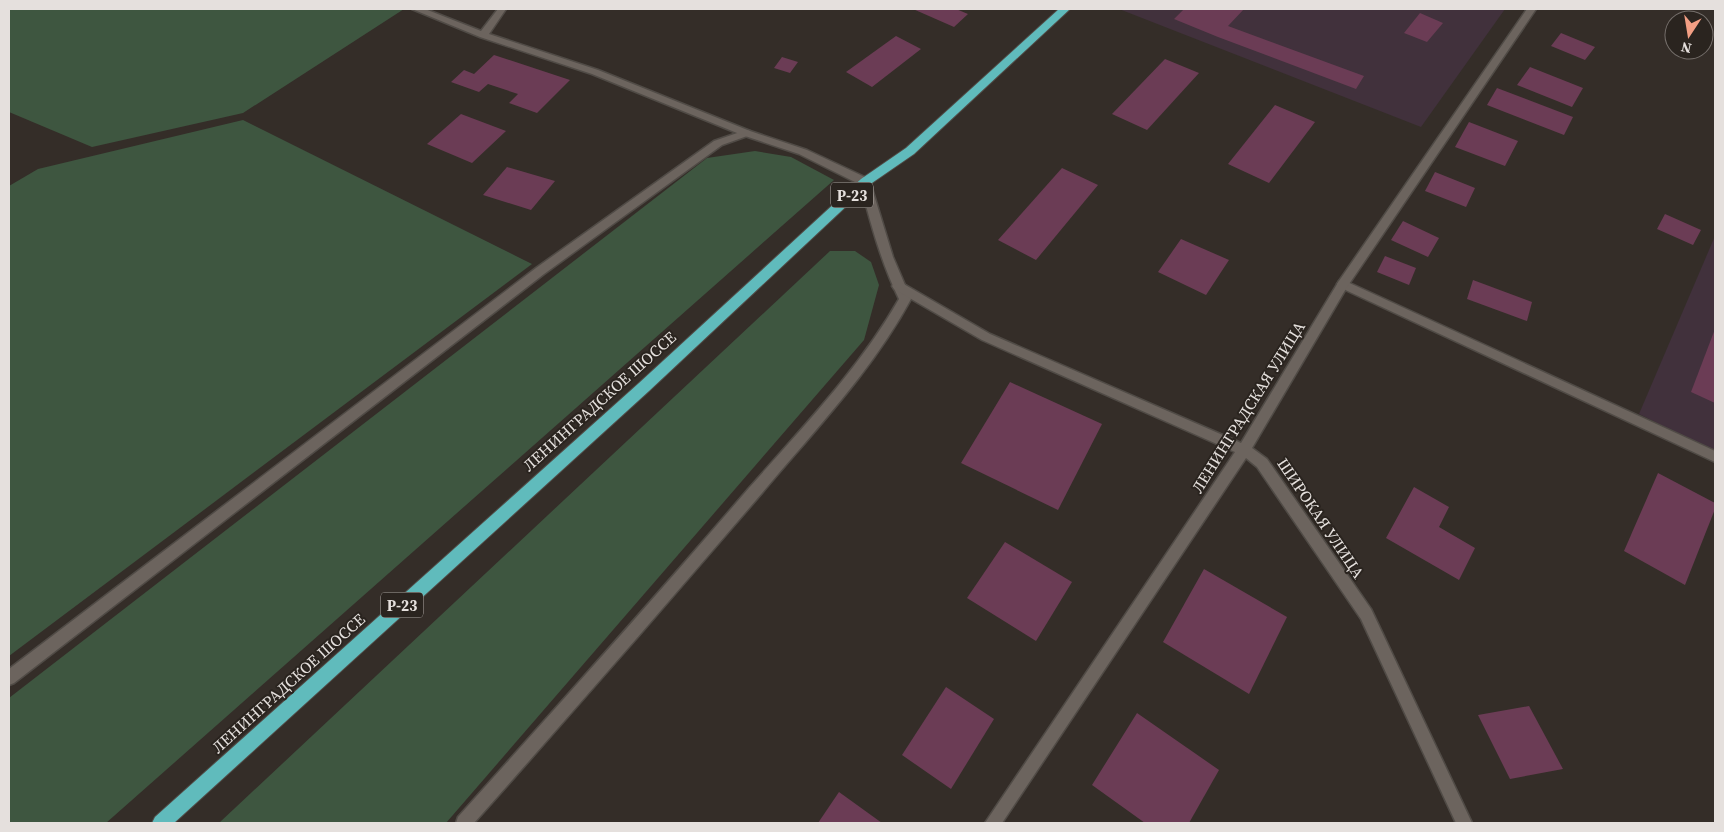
<svg xmlns="http://www.w3.org/2000/svg" width="1724" height="832" font-family="'Source Serif 4',serif">
<style>
.industrial{fill:#41313c}
.green{fill:#3e5640}
.building{fill:#6b3c55}
.lines{fill:none;stroke-linecap:round;stroke-linejoin:round}
.service-casing{stroke:#504b46;stroke-width:3}
.minor-casing{stroke:#504b46;stroke-width:3}
.trunk-casing{stroke:#504b46;stroke-width:2}
.service{fill:#6c645e;fill-rule:evenodd}
.minor{fill:#6c645e;fill-rule:evenodd}
.trunk{fill:#60bbbc;fill-rule:evenodd}
.labels{text-anchor:middle;dominant-baseline:central;stroke-width:4;stroke-linejoin:round;paint-order:stroke}
.shield{fill:#2a241f;stroke:#ada8a4;stroke-width:1}
.shield-label{font-size:15px;font-weight:bold;fill:#e5e0dd}
.street-label{font-size:16px;fill:#e5e0dd;stroke:#2a241f}
</style>
<rect width="100%" height="100%" fill="#342d28"/>
<g class="industrial">
<path d="M1119,9H1505L1421,127Z"/>
<path d="M1715,236V452L1639,414Z"/>
</g>
<g class="green">
<path d="M9,9H404L243,113L92,147L9,112Z"/>
<path d="M243,120L532,264L9,656V186L38,169Z"/>
<path d="M755,151L791,157L834,180L106,823H9V698L707,158Z"/>
<path d="M830,251H855L871,262L879,285L864,340L446,823H219Z"/>
</g>
<g class="building">
<path d="M913,9H956L968,14L954,27Z"/>
<path d="M1184,9H1244L1228,26L1364,76L1356,89L1218,37L1174,19Z"/>
<path d="M1420,13L1443,23L1427,42L1404,33Z"/>
<path d="M1561,33L1595,47L1585,60L1551,46Z"/>
<path d="M896,36L921,49L872,87L846,72Z"/>
<path d="M494,55L570,80L537,113L509,103L518,94L488,84L479,92L451,82L464,70L474,74Z"/>
<path d="M782,57L798,62L790,73L774,68Z"/>
<path d="M1165,59L1199,73L1147,130L1112,114Z"/>
<path d="M1530,67L1583,88L1572,107L1517,85Z"/>
<path d="M1497,88L1573,117L1564,135L1487,105Z"/>
<path d="M1275,105L1315,122L1269,183L1228,164Z"/>
<path d="M461,114L506,131L472,163L427,144Z"/>
<path d="M1469,122L1518,141L1505,166L1455,147Z"/>
<path d="M507,167L555,181L531,210L483,195Z"/>
<path d="M1062,168L1098,185L1036,260L998,240Z"/>
<path d="M1435,172L1475,188L1466,207L1425,191Z"/>
<path d="M1665,214L1701,230L1693,245L1657,229Z"/>
<path d="M1403,221L1439,238L1428,257L1391,240Z"/>
<path d="M1181,239L1229,260L1206,295L1158,272Z"/>
<path d="M1385,256L1416,268L1409,285L1377,272Z"/>
<path d="M1473,280L1532,302L1527,321L1467,299Z"/>
<path d="M1715,329V403L1691,392Z"/>
<path d="M1010,382L1102,424L1058,510L961,463Z"/>
<path d="M1658,473L1715,503V509L1685,585L1624,551Z"/>
<path d="M1414,487L1449,507L1439,527L1475,548L1459,580L1386,538Z"/>
<path d="M1005,542L1072,582L1036,641L967,598Z"/>
<path d="M1204,569L1287,617L1249,694L1163,642Z"/>
<path d="M946,687L994,719L951,789L902,755Z"/>
<path d="M1529,706L1563,769L1510,779L1478,715Z"/>
<path d="M1137,713L1219,770L1189,823H1145L1092,785Z"/>
<path d="M839,792L882,823H818Z"/>
</g>
<g class="lines">
<g class="service-casing">
<g id="service">
<path d="M746,130L750,131V135L722,145L544,274L14,683L9,685V669L536,268L714,141Z"/>
<path d="M865,178L870,182L893,257L911,299C872,371 814,431 762,493C667,604 571,714 474,823H456L458,817C556,708 654,599 749,488C802,428 859,369 899,299C881,262 870,222 860,182Z"/>
<path d="M1343,280L1715,451V462L1339,287L1337,284L1339,281Z"/>
</g>
</g>
<g class="minor-casing">
<g id="minor">
<path d="M412,9H425L481,31L498,9H506L489,34L598,70L750,131L807,150L869,179L870,182L869,185H861L799,154L742,135L592,74L480,37Z"/>
<path d="M1527,9H1536L1347,287L1252,448L1267,459L1371,609L1472,823H1456L1361,619L1257,467L1246,458L1002,823H985L1235,452L982,340L894,289L892,286L894,283H902L990,334L1241,443L1339,281Z"/>
</g>
</g>
<g class="trunk-casing">
<path id="trunk" d="M1059,9H1070L914,154L869,185L649,391L174,823H152L155,817L639,383L861,179L906,148Z"/>
</g>
<use href="#service" class="service"/>
<use href="#minor" class="minor"/>
<use href="#trunk" class="trunk"/>
</g>
<g class="labels">
<g class="shield">
<rect x="831" y="182.5" width="42" height="25" rx="4"/>
<rect x="381" y="592.5" width="42" height="25" rx="4"/>
</g>
<g class="shield-label">
<text x="852" y="195">Р-23</text>
<text x="402" y="605">Р-23</text>
</g>
<g class="street-label">
<text transform="translate(599 401) rotate(-42)">ЛЕНИНГРАДСКОЕ ШОССЕ</text>
<text transform="translate(1248 407) rotate(-58)">ЛЕНИНГРАДСКАЯ УЛИЦА</text>
<text transform="translate(1321 518) rotate(56)">ШИРОКАЯ УЛИЦА</text>
<text transform="translate(288 683) rotate(-42)">ЛЕНИНГРАДСКОЕ ШОССЕ</text>
</g>
</g>
<rect width="1724" height="832" fill="none" stroke="#e5e0dd" stroke-width="20"/>
<g transform="translate(1689 35) rotate(192)"><circle r="24" fill="#2a241f" stroke="#756f6b"/>
<path d="M0-4L9 19L0 12L-9 19Z" fill="#f39f84"/>
<text y="-8" font-size="14" font-weight="bold" text-anchor="middle" fill="#e5e0dd">N</text>
</g>
</svg>
